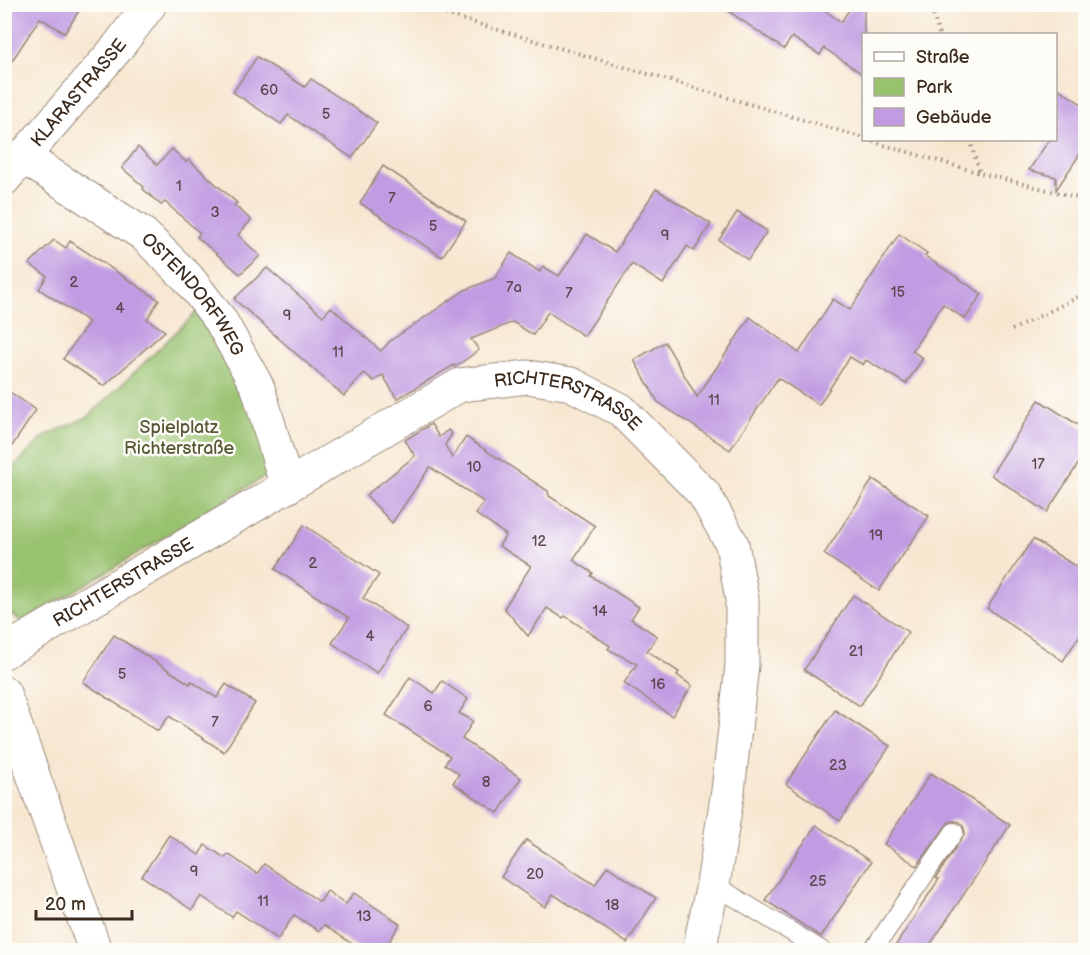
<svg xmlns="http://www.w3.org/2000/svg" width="1090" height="955" font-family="'Balsamiq Sans',sans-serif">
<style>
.green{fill:#99c26f;stroke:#6a7646;stroke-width:1.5}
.building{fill:#c19ce2}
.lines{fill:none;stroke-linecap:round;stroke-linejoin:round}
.service-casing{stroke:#998878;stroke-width:20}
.minor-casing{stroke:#998878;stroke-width:35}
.path{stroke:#998878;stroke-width:4;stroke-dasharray:1.5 4.5;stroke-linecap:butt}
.service{stroke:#fff;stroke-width:18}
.minor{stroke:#fff;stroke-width:33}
.labels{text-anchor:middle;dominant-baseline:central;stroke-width:5;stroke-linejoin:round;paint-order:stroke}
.number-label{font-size:15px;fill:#5c464f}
.street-label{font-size:18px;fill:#3b2a1e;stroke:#fdfcf7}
.park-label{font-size:18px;fill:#575836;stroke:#fdfcf7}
</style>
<rect width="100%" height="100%" fill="#fdfcf7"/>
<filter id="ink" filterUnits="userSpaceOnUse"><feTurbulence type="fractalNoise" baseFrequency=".0167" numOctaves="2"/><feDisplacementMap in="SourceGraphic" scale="12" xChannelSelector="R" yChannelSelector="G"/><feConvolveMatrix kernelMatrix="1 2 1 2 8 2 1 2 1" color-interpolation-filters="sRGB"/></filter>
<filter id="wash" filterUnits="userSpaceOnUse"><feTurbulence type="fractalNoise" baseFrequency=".008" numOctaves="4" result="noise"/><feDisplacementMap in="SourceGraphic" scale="24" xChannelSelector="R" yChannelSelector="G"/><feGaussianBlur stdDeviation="1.35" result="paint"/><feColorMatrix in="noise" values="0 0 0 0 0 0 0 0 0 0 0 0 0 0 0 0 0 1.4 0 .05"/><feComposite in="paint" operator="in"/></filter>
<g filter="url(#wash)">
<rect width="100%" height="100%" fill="#f7e7d1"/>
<path class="green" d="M197,312L248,393L273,472L23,622L5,610V475L45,436L89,416Z"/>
<g id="blocks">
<g class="building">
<path d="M4,4H83L65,33L40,18L4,73Z"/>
<path d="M718,4H816L841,22L853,4H864V75L824,48L820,55L792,37L784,49Z"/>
<path d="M257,57L305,87L311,79L377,123L352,158L288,115L281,124L233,92Z"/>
<path d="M1056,87L1086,107V145L1056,190V177L1029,170L1049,140H1056Z"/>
<path d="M138,147L157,165L172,149L186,162L189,160L237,203L234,205L251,220L238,235L260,256L240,274L197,237L200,233L165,202L161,205L143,189L144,187L122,168Z"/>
<path d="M383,166L466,221L442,257L360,203Z"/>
<path d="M656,189L711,224L694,251L687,246L663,284L632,264L584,336L548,312L533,335L513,322L471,339L479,350L455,367L454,365L397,399L383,375L374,381L364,373L344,396L234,299L267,268L323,316L331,307L381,351L390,341L465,290L495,278L511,253L540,272L543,266L559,276L587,234L615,252Z"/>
<path d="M737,212L767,231L748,260L719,240Z"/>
<path d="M899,234L927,253L925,256L982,294L965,319L943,304L912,351L923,358L906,384L866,360L863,365L850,357L819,405L778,378L730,450L658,402L634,360L665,342L697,397L750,317L799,353L833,299L850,310Z"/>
<path d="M54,240L66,248L70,241L159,300L147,319L165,331L104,386L63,359L89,322L39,289L47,276L29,264Z"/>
<path d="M4,388L36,410L4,458Z"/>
<path d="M1039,400L1086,430V452L1047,512L991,475Z"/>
<path d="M431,424L439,437L448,430L452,434L445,445L452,458L466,437L548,491L549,496L595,526L573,560L593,573L591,576L639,607L631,619L657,636L647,651L679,672L677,675L692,686L672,716L624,683L637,664L608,649L610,646L565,616L563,618L547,608L528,636L504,608L531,566L499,546L506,535L476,514L484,502L430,467L392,523L366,495L415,456L405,440Z"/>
<path d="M873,479L929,516L879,591L824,554Z"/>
<path d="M304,525L379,575L363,598L407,628L377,673L332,643L349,618L275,569Z"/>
<path d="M1033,539L1086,573V626L1063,661L987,608Z"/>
<path d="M853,595L908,632L860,706L804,670Z"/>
<path d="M114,635L190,684L191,681L217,698L226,684L255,703L224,752L169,716L158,731L83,682Z"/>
<path d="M410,677L434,693L442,681L468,699L459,713L473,721L462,739L521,778L498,813L453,783L459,774L445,764L450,756L386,715Z"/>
<path d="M835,710L890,746L840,821L786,784Z"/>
<path d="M931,773L1010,825L926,951H892L939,879L936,878L965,833L964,828L960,822L954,821L949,822L917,866L884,844Z"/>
<path d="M816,825L871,862L821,937L765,900Z"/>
<path d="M169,835L199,855L205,845L225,858L228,854L257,874L264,864L320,902L327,891L346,904L354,893L400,924L383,951H363L324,925L319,931L294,915L278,939L236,911L232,917L201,896L192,910L142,876Z"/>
<path d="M526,840L595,885L607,866L656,898L627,943L553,894L545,907L501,877Z"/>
</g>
</g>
</g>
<g filter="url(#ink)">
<use href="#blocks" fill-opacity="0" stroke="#998878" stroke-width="1.5"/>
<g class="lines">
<g class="service-casing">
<g id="service">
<path d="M713,884L821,950"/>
<path d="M873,950L954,832"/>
</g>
</g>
<g class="minor-casing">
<g id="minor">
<path id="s1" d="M25,158L143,234L188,278L221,321L258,388L287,487"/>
<path id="s2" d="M4,179L117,48L150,4"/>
<path id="s3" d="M4,652L460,385L528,377L571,384L621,410L704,494L732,544L742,599V665L728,791L713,884L699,950"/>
<path d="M4,693L95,950"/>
</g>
</g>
<g class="path">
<path d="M411,4L864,138"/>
<path d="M930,4L939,34"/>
<path d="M867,140L980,173"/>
<path d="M970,140L980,173L1083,199L1086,208"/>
<path d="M1012,330L1086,293"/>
</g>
<use href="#service" class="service"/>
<use href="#minor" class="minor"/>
</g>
</g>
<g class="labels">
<g class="number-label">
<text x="269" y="90">60</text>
<text x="326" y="114">5</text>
<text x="179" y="186">1</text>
<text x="392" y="198">7</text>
<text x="215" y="212">3</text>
<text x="433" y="226">5</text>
<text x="665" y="235">9</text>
<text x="74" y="282">2</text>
<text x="514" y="287">7a</text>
<text x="898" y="292">15</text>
<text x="569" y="293">7</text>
<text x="120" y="308">4</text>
<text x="287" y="315">9</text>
<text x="338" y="352">11</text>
<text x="714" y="400">11</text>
<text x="1038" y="464">17</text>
<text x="474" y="467">10</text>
<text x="876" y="535">19</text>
<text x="539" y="541">12</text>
<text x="313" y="563">2</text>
<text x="600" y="611">14</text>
<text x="370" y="636">4</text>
<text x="856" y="651">21</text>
<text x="122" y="674">5</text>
<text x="658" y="684">16</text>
<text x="428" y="706">6</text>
<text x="215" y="722">7</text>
<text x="838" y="765">23</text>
<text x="486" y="782">8</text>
<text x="194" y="871">9</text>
<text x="535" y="874">20</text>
<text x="818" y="881">25</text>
<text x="263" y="901">11</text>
<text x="612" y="905">18</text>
<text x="364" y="916">13</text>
</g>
<g class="street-label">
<text stroke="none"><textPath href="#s2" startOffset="114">KLARASTRASSE</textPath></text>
<text stroke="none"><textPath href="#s1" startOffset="219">OSTENDORFWEG</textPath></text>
<text stroke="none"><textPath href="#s3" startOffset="642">RICHTERSTRASSE</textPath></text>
<text stroke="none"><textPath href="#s3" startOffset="138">RICHTERSTRASSE</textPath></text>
</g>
<g class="park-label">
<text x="179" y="427">Spielplatz<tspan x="179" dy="21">Richterstraße</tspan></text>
</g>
</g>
<rect width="1090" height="955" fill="none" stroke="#fdfcf7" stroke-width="24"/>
<rect x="862" y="33" width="195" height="108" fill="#fdfcf7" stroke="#afa8a0" stroke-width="1.5"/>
<rect x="874" y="52" width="30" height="9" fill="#ffffff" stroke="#afa8a0" stroke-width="1.5"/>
<text x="916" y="63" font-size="18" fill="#3b2a1e">Straße</text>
<rect x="874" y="78" width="30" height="18" fill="#99c26f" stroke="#afa8a0" stroke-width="1.5"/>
<text x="916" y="93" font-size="18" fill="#3b2a1e">Park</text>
<rect x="874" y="108" width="30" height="18" fill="#c19ce2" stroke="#afa8a0" stroke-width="1.5"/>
<text x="916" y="123" font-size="18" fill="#3b2a1e">Gebäude</text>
<path d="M36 910v9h96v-9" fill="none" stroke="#3b2a1e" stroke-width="3"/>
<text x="45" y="910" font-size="18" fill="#3b2a1e" stroke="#fdfcf7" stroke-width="4.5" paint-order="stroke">20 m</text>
</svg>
